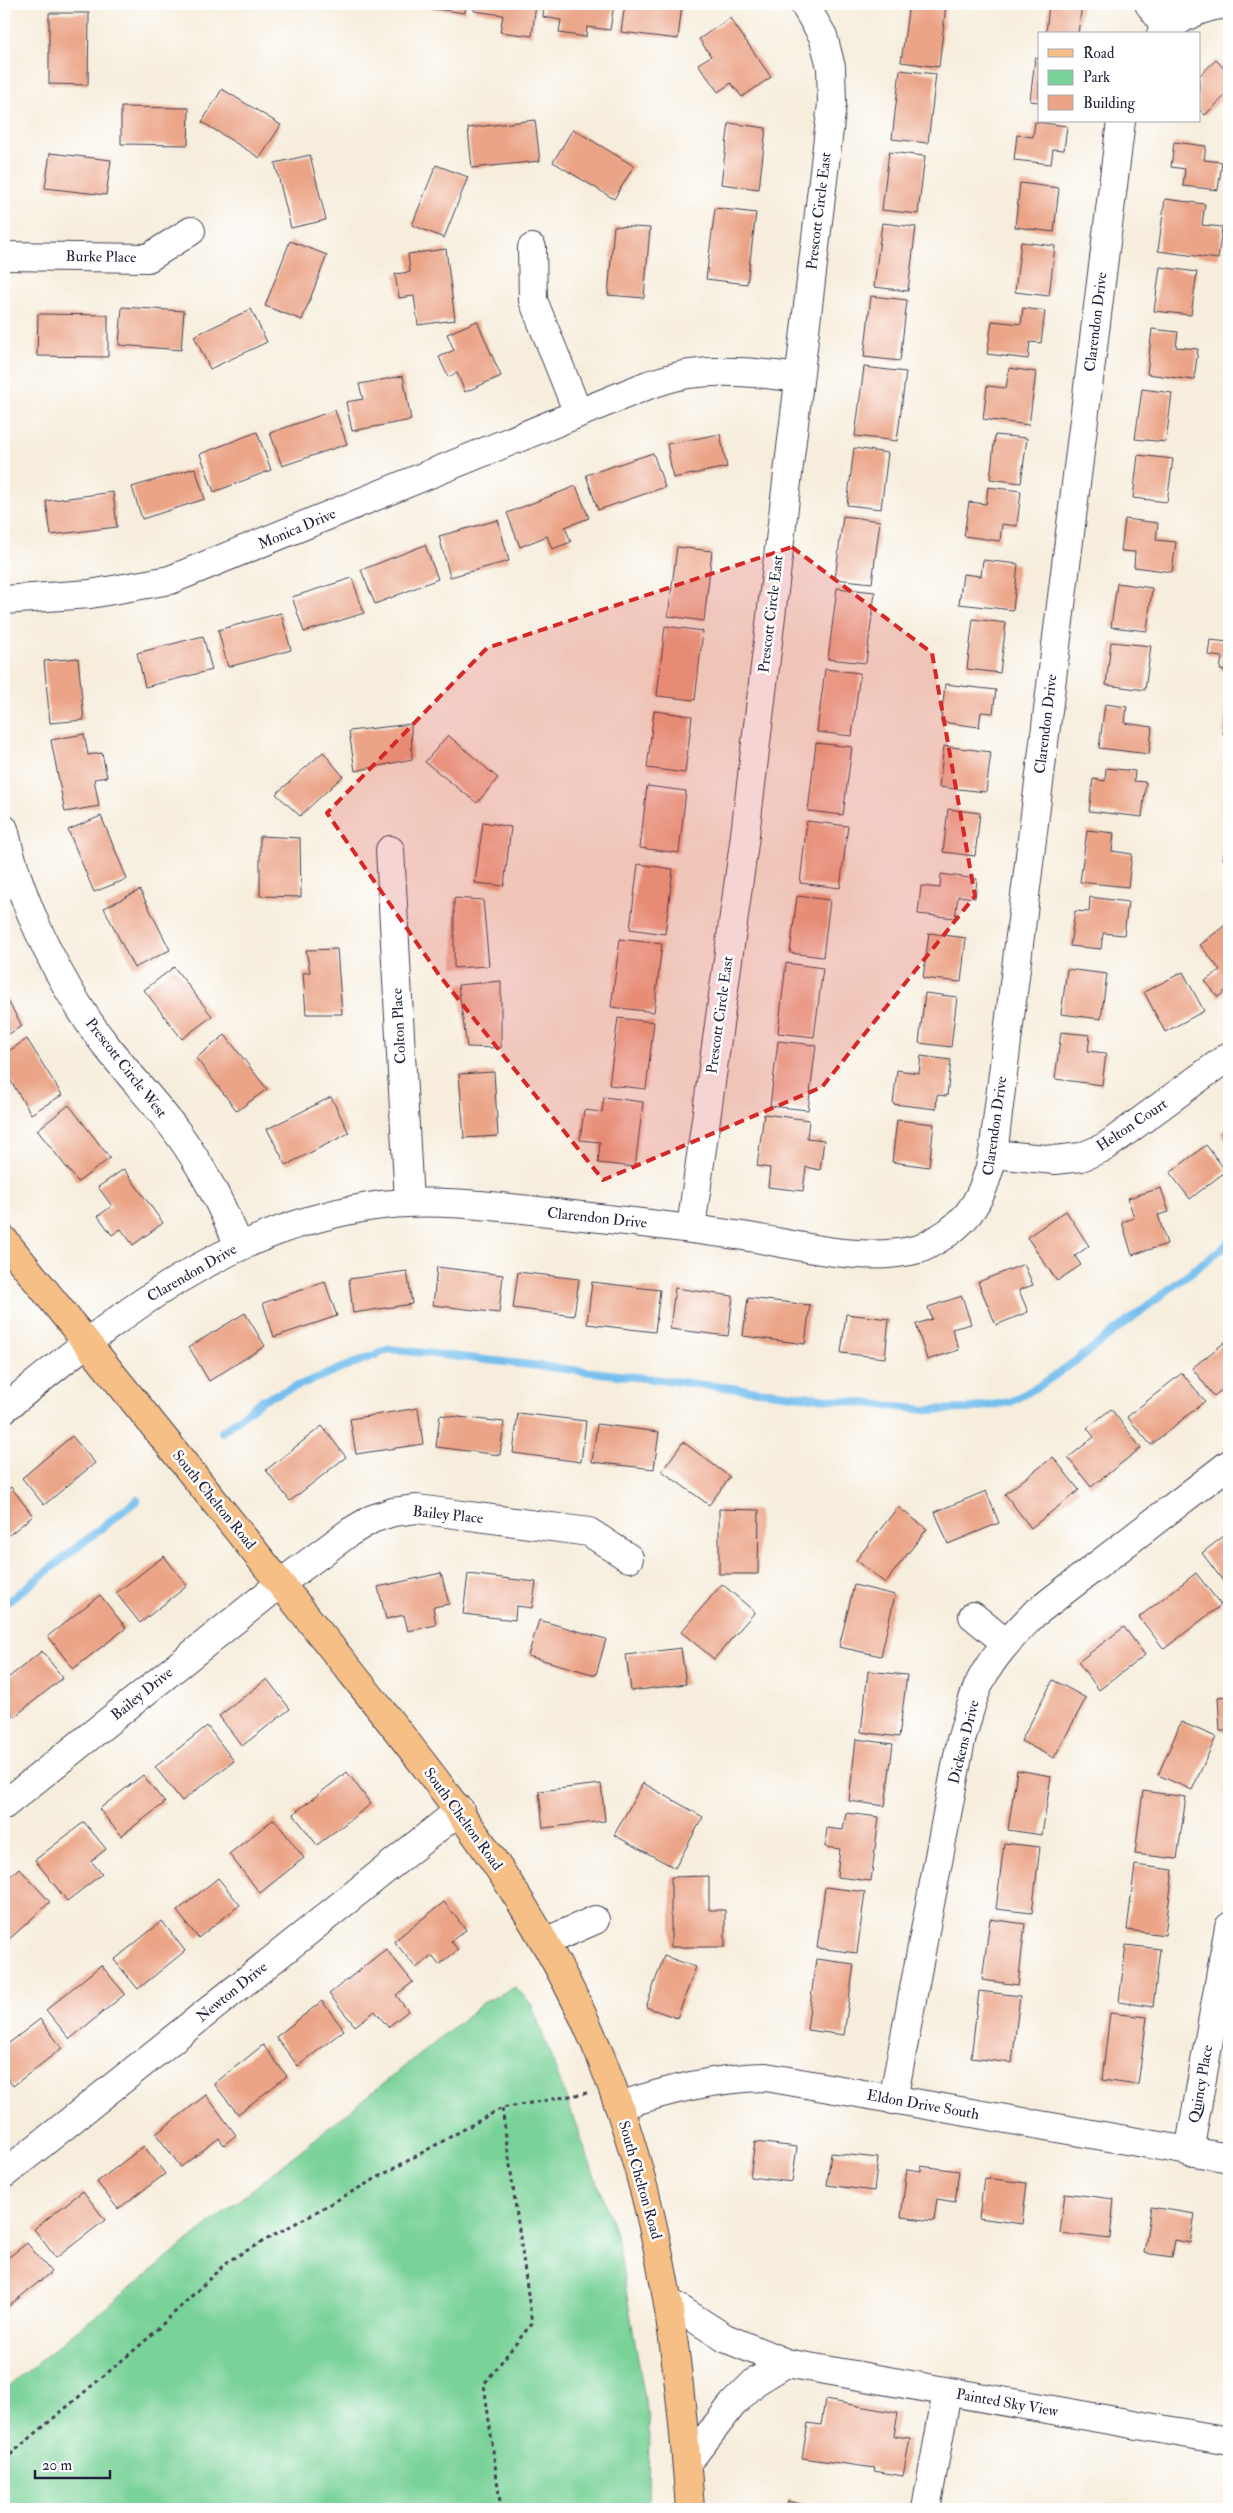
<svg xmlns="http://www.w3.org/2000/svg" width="1233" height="2513" font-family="'IM FELL Double Pica',serif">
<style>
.green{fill:#79d298;stroke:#4e7a6a}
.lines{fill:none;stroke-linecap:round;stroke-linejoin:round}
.stream{stroke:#75beed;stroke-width:8}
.building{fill:#eba487}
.minor-casing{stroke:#424053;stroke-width:30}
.major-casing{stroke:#424053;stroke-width:30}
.path{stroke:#424053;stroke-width:3;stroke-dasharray:4 4;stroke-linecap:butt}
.minor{stroke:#fff;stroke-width:28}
.major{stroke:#f5bf86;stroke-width:28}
.marked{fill:#d62828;fill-opacity:0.2;stroke:#d62828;stroke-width:4;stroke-dasharray:10 6;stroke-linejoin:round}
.labels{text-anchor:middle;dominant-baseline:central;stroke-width:5;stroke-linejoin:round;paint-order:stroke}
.street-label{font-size:15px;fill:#22223b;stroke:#fff}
</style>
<rect width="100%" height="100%" fill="#fff"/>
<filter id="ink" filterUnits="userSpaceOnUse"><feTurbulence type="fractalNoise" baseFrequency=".02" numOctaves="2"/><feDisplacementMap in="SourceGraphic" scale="10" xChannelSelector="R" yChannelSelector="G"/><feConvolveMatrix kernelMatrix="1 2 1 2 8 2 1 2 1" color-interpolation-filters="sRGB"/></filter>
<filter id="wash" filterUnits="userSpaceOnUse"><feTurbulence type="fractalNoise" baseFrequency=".0096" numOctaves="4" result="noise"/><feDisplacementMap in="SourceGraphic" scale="20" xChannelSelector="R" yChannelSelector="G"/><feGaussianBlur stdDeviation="1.12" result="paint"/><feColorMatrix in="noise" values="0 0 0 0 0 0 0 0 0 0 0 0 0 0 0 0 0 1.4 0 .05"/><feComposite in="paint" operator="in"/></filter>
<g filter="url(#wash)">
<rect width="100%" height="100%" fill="#f6eddc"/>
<path class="green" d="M515,1987L532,2005L617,2237L649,2423L648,2509H4V2390L483,2003Z"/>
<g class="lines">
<g class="stream">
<path d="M222,1432L262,1400L390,1349L925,1410L967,1409L1010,1402L1041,1385L1077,1360L1229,1243"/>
<path d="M4,1605L137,1500"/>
</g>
</g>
<g id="blocks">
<g class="building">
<path d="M343,4H384L383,10Z"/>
<path d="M397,4H466L465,13Z"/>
<path d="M475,4H536L532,36L500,32L503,15L474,11Z"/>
<path d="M544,4H614L610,30L587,27L586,37L559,33L561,20L543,17Z"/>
<path d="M625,4H682L678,39L621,32Z"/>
<path d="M909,4H946L939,67L901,62Z"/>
<path d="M1049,4H1082L1078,34H1046Z"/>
<path d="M49,13H89L88,85L49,84Z"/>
<path d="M730,18L771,77L742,97L731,83L718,92L698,64L711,56L699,39Z"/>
<path d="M1035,58L1039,59V102L1030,101Z"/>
<path d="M1216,60L1229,74V92L1205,115L1199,109V76Z"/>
<path d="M900,70L936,74L928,143L892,139Z"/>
<path d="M222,89L281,125L260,158L202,122Z"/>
<path d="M121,107L189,108L188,145L121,144Z"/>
<path d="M535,120L540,161L472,168L468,128Z"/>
<path d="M1035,122L1067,126L1064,150L1053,149L1051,164L1014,160L1017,135L1033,137Z"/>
<path d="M729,123L766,128L759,189L721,184Z"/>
<path d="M573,129L634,166L614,199L553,162Z"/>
<path d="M1174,142L1206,146L1204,160L1222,162L1218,190L1183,186L1185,169L1171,167Z"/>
<path d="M889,152L925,156L918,214L882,210Z"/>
<path d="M50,153L111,160L106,195L45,188Z"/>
<path d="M310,155L326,220L291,228L275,163Z"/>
<path d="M436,165L468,177L444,238L412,225Z"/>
<path d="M1020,183L1059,188L1054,232L1015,227Z"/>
<path d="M1165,199L1205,204L1202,225L1222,227L1218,259L1158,251Z"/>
<path d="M715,208L756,213L747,284L706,279Z"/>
<path d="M882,223L916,227L908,291L874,287Z"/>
<path d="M614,226L650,228L644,298L608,295Z"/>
<path d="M290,241L327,255L302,320L265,306Z"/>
<path d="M1021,242L1055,246L1049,296L1015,292Z"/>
<path d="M446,249L455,320L418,325L414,296L399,298L395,274L410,272L408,254Z"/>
<path d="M1160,267L1197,272L1191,315L1154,311Z"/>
<path d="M871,296L907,300L900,361L864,357Z"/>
<path d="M122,307L184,311L181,350L119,345Z"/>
<path d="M1023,308L1045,311L1041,343L1030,342L1028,359L987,354L992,321L1021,324Z"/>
<path d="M251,309L267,342L210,369L194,336Z"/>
<path d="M38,314L108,315V357L37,356Z"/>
<path d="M477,321L501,376L465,392L457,373L448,377L439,357L454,350L447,334Z"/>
<path d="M1152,329L1178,332L1176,347L1198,349L1194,380L1147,374Z"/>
<path d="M864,367L906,372L897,441L855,436Z"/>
<path d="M1009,368L1036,372L1029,425L983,419L987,386L1006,388Z"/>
<path d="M403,376L411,420L352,431L346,402L363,399L359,384Z"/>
<path d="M1142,389L1172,393L1166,442L1135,439Z"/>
<path d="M335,410L347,444L282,466L270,433Z"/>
<path d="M257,432L271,470L214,492L200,454Z"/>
<path d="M720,434L727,467L673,478L667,444Z"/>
<path d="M995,435L1027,438L1021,483L990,479Z"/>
<path d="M854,448L888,453L881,509L847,505Z"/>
<path d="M653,453L665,487L598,510L586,475Z"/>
<path d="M1138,455L1173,459L1167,502L1133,498Z"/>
<path d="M195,468L205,499L142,519L132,487Z"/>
<path d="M576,486L589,518L565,527L571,542L552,549L547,536L520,547L507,513Z"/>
<path d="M988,487L1021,491L1017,526L1002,524L1000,541L964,536L969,502L986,504Z"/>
<path d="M113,492L117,527L51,535L46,501Z"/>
<path d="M843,516L880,521L872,583L835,579Z"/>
<path d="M1125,519L1158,523L1156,540L1176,542L1172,572L1134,567L1135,552L1121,551Z"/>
<path d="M498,520L509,561L450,577L439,536Z"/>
<path d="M425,545L438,579L375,604L361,570Z"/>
<path d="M677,547L712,551L704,621L668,616Z"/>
<path d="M983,560L1018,564L1013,610L959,604L963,574L981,576Z"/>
<path d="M352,578L364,613L304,632L292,597Z"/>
<path d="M1117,583L1152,588L1147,631L1111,627Z"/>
<path d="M837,588L875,592L866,663L828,659Z"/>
<path d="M281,613L291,650L228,667L218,630Z"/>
<path d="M973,619L1006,623L1000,673L967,669Z"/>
<path d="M665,626L703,631L695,700L657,696Z"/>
<path d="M203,636L212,670L145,687L137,653Z"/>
<path d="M1210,640L1229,642V671L1220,670L1222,657L1208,655Z"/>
<path d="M1111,642L1151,646L1145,690L1106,685Z"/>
<path d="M78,658L84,720L50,723L44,661Z"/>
<path d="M825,669L860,673L852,736L817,732Z"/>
<path d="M945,684L996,690L993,713L981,712L979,727L941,722Z"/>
<path d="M1228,689H1229V735L1223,734Z"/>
<path d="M1105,704L1127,707L1125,723L1152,727L1149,754L1099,748Z"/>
<path d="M654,711L692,716L685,773L647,768Z"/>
<path d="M411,724L412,759L355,771L349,731Z"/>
<path d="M84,734L88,755L102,753L107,777L94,779L99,806L65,812L51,740Z"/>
<path d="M448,735L498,778L477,803L425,762Z"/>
<path d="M816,743L852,747L843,815L808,811Z"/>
<path d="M944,746L991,752L986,792L939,787Z"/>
<path d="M323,752L343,776L300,816L276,794Z"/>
<path d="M1106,768L1135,771L1134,781L1146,782L1142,817L1089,811L1093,779L1105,781Z"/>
<path d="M1228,772H1229V798L1225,797Z"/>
<path d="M647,786L686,791L679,853L640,848Z"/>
<path d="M948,809L980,813L975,856L943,852Z"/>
<path d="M101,816L127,879L94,892L68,830Z"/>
<path d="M807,821L848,826L840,888L800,883Z"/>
<path d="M483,822L511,827L504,886L475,883Z"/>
<path d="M1087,830L1114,833L1112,851L1132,854L1128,887L1080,882Z"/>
<path d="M260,836L300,838L301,897L260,896Z"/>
<path d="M1227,840H1229V860L1223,859Z"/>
<path d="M638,864L673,869L665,934L630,929Z"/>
<path d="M941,874L977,879L975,898L958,896L955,918L918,914L921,886L940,888Z"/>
<path d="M140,890L170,950L134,968L104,908Z"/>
<path d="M797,896L830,900L823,957L790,953Z"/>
<path d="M1090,897L1128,902L1124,935L1103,933L1101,949L1070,946L1075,911L1089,912Z"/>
<path d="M454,898L483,900L489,966L454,968Z"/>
<path d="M1229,922V988L1218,997L1205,981L1220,970L1200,945Z"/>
<path d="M929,933L966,938L961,982L923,978Z"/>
<path d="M620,939L662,944L654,1012L611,1007Z"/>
<path d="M337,949L342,1014H306L303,973L310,972L306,950Z"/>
<path d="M786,963L823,968L814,1037L778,1033Z"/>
<path d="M174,967L212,1016L182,1039L144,990Z"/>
<path d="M1067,969L1107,974L1101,1019L1061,1014Z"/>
<path d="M1183,972L1204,1011L1165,1032L1144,992Z"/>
<path d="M501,981V1048L467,1047L458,985Z"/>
<path d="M925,993L957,997L951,1047L919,1043Z"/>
<path d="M4,994L22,1026L4,1037Z"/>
<path d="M618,1018L654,1022L646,1089L609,1085Z"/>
<path d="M1061,1032L1090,1035L1088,1051L1106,1053L1102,1085L1055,1079Z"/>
<path d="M225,1035L267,1089L237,1111L196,1058Z"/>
<path d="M27,1039L62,1095L31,1114L4,1070V1054Z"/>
<path d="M778,1041L816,1045L808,1110L770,1106Z"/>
<path d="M921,1056L951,1060L947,1096L937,1095L936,1109L893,1104L897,1070L919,1073Z"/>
<path d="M494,1072L498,1136L464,1138L459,1074Z"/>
<path d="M331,1097L349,1133L286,1165L267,1129Z"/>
<path d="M604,1097L643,1102L635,1167L598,1163L600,1142L580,1140L584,1110L602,1112Z"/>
<path d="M69,1105L110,1158L78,1182L37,1130Z"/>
<path d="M764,1114L809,1120L807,1138L824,1140L820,1170L806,1167L803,1191L768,1187L770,1168L757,1166Z"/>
<path d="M897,1120L934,1124L929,1167L892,1162Z"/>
<path d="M1229,1126V1144L1221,1133Z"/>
<path d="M1206,1145L1226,1171L1190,1199L1170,1173Z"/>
<path d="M124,1169L163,1223L133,1245L121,1229L112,1235L98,1216L112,1206L98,1187Z"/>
<path d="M1161,1188L1169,1212L1158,1215L1167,1244L1132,1255L1122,1222L1134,1218L1128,1198Z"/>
<path d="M1066,1211L1089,1246L1075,1256L1081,1265L1057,1281L1027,1237Z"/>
<path d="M1024,1264L1033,1285L1019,1290L1028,1312L996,1325L978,1282Z"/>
<path d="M437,1267L503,1275L499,1313L433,1305Z"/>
<path d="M407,1271L412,1304L353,1313L349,1279Z"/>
<path d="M518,1272L579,1279L574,1316L513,1308Z"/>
<path d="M325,1282L337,1316L274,1337L263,1303Z"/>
<path d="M592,1282L660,1290L655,1332L587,1324Z"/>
<path d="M675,1288L733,1296L728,1336L670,1329Z"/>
<path d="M962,1296L971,1324L952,1329L959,1350L927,1360L916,1324L932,1319L928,1307Z"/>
<path d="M748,1298L810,1305L805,1344L743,1336Z"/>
<path d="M245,1313L265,1346L209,1381L189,1347Z"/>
<path d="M846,1314L889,1319L885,1358L841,1353Z"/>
<path d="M1229,1339V1384L1214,1396L1192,1368Z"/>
<path d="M1182,1373L1205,1401L1151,1445L1127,1417Z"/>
<path d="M418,1408L423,1444L356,1454L350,1419Z"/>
<path d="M1111,1409L1141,1448L1091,1487L1068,1458L1094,1437L1087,1428Z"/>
<path d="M518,1413L586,1421L581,1462L513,1453Z"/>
<path d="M440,1415L504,1422L500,1455L436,1447Z"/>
<path d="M597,1424L659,1432L654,1469L592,1462Z"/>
<path d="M322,1426L346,1457L290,1501L266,1470Z"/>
<path d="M72,1436L95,1463L44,1505L22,1478Z"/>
<path d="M683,1442L730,1477L709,1505L662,1471Z"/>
<path d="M1053,1457L1079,1490L1031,1528L1005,1494Z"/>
<path d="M11,1487L33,1516L4,1539V1492Z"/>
<path d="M986,1491L999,1523L948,1544L935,1512Z"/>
<path d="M898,1507L927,1529L885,1583L856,1560Z"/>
<path d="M719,1509L759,1510L758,1574H719Z"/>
<path d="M1229,1532V1589L1202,1553Z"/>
<path d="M164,1556L187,1586L140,1623L116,1593Z"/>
<path d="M441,1573L449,1604L433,1607L436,1625L408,1631L404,1615L386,1619L378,1587Z"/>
<path d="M1196,1573L1221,1605L1164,1649L1139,1617Z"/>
<path d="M468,1574L536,1582L532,1608L516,1606L515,1620L463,1614Z"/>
<path d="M722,1584L755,1612L714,1659L681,1632Z"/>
<path d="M854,1585L895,1595L881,1656L839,1647Z"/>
<path d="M100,1595L126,1628L73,1669L48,1636Z"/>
<path d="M539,1620L606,1639L596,1675L528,1656Z"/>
<path d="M1124,1627L1145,1655L1099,1690L1078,1662Z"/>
<path d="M681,1648L686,1684L631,1691L626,1655Z"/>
<path d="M42,1651L63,1678L14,1717L4,1704V1681Z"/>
<path d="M868,1671L907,1675L899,1737L861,1732Z"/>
<path d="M267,1679L290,1709L242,1746L219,1716Z"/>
<path d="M1053,1680L1086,1698L1054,1758L1021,1741Z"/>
<path d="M1229,1696V1731H1220L1218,1697Z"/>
<path d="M1181,1722L1216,1737L1192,1790L1158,1775Z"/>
<path d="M207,1726L234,1761L182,1801L155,1767Z"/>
<path d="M856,1739L893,1744L885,1806L849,1801Z"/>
<path d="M1017,1770L1051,1776L1042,1835L1008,1830Z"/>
<path d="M347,1772L371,1804L317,1845L293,1814Z"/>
<path d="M143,1775L165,1803L121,1836L99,1809Z"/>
<path d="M643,1783L703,1817L675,1868L614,1835Z"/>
<path d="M601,1784L605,1821L543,1828L539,1791Z"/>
<path d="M1143,1791L1186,1797L1177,1859L1135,1854Z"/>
<path d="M846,1813L879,1817L871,1881L837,1877L840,1849L825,1847L827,1828L843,1830Z"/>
<path d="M274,1819L304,1858L260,1893L229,1854Z"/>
<path d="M84,1822L106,1849L91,1861L102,1874L67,1901L35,1860Z"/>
<path d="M1004,1843L1040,1847L1032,1913L996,1909Z"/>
<path d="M1135,1865L1173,1870L1165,1935L1127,1930Z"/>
<path d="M19,1868L50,1902L5,1943L4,1882Z"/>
<path d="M709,1876V1910H725V1947H671V1877Z"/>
<path d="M218,1878L240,1905L198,1938L177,1911Z"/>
<path d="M825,1887L865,1892L857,1953L817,1948Z"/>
<path d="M444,1902L466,1930L451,1941L458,1950L439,1965L432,1956L416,1968L394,1941Z"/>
<path d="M990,1919L1025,1924L1018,1985L982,1980Z"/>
<path d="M162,1921L185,1951L138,1989L114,1960Z"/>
<path d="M1126,1945L1160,1949L1153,2007L1119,2002Z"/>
<path d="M386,1949L413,1982L396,1995L408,2011L388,2027L375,2011L355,2026L329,1994Z"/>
<path d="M664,1956L696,1967L677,2018L646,2007Z"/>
<path d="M816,1959L854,1964L844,2035L807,2030Z"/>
<path d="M101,1965L125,1994L70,2039L46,2010Z"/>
<path d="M979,1991L1020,1996L1012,2063L971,2058Z"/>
<path d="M322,2001L344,2030L298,2066L276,2037Z"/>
<path d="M1110,2013L1147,2017L1138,2085L1102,2080Z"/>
<path d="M40,2019L62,2048L13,2086L4,2074V2047Z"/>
<path d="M263,2045L287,2076L238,2114L214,2084Z"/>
<path d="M206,2095L236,2135L224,2145L219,2138L181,2167L156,2134Z"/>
<path d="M755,2142L797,2147L792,2182L750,2177Z"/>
<path d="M144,2146L165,2174L118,2209L97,2182Z"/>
<path d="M831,2153L878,2158L874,2191L827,2185Z"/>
<path d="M921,2166L959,2171L955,2202L937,2199L934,2221L901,2217L907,2169L921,2171Z"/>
<path d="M984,2178L1027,2183L1022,2224L979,2218Z"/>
<path d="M83,2191L105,2220L56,2258L34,2229Z"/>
<path d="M1065,2193L1114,2199L1110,2239L1060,2233Z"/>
<path d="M1151,2207L1195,2214L1190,2243L1175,2240L1172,2257L1144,2253Z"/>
<path d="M1228,2240H1229V2275L1224,2274Z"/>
<path d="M27,2243L51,2272L4,2310V2261Z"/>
<path d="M825,2400L898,2413L894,2436L910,2438L903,2476L874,2471L875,2468L802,2458L808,2423L821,2425Z"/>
<path d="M788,2501L819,2509H786Z"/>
</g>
</g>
</g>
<g filter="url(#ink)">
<use href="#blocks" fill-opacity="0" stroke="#424053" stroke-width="1"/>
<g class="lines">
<g class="minor-casing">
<g id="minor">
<path d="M1149,4L1167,28"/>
<path d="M1161,34C1180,17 1203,6 1229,4"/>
<path d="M532,248L533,300L578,413"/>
<path d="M4,256L148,258L191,231"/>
<path d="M4,600L90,594L170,580L648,385C661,381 675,376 689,374C726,369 762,373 799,378"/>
<path d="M4,829C17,890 49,961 83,1013C110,1056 147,1092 177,1132C204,1169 220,1203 239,1245"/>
<path d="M390,850L409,1202"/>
<path d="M993,1154L1055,1160L1081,1157L1105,1147L1229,1056"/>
<path d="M691,1228L744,843L832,104L831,67L823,36L804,4"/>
<path d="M4,1409C116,1318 220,1231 368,1207C430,1197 494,1206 556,1213C618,1220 681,1227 743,1236C799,1245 862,1264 919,1249C926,1247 932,1242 938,1239C973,1219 985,1191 993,1154L1121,121"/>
<path d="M973,1616L1006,1643"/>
<path d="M4,1805L281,1583L350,1532L372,1519L393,1512L417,1509L589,1532L629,1558"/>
<path d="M545,1942L595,1920"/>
<path d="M893,2100L961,1740C968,1718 973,1691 986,1671C999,1649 1017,1632 1034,1614L1229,1464"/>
<path d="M619,2106C668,2090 714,2078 766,2077L1229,2158"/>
<path d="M1189,2152L1229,1927"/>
<path d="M4,2174L460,1810"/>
<path d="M669,2302L725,2338L786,2363L1229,2441"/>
<path d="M687,2463L733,2404L755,2382L786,2363"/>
<path d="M926,2509L947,2392"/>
</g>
</g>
<g class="major-casing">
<path id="major" d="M4,1240C116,1379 228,1517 339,1657C440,1784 541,1907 602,2060C661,2210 679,2350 690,2509"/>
</g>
<g class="path">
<path d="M4,2460L145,2341L228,2261L502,2108L587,2093"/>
<path d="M501,2509L484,2384L532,2323L502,2108"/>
</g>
<use href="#minor" class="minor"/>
<use href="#major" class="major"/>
</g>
</g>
<path class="marked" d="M792,547L932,653L975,896L822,1087L603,1180L439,975L327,813L487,648Z"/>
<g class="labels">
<g class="street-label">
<text transform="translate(819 211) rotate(-83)">Prescott Circle East</text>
<text transform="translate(101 257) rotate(1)">Burke Place</text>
<text transform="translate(1096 322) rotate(-83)">Clarendon Drive</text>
<text transform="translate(297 529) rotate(-23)">Monica Drive</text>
<text transform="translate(771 614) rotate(-83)">Prescott Circle East</text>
<text transform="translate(1046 724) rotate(-83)">Clarendon Drive</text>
<text transform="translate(720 1015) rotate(-82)">Prescott Circle East</text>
<text transform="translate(399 1026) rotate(-93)">Colton Place</text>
<text transform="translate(126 1068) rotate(52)">Prescott Circle West</text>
<text transform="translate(1132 1125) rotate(-34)">Helton Court</text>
<text transform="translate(995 1126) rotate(-82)">Clarendon Drive</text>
<text transform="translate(597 1218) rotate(6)">Clarendon Drive</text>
<text transform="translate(192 1273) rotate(-30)">Clarendon Drive</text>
<text transform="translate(214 1500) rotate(51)">South Chelton Road</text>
<text transform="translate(448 1515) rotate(6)">Bailey Place</text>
<text transform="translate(142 1694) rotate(-39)">Bailey Drive</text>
<text transform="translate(964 1742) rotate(-76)">Dickens Drive</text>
<text transform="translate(463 1819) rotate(54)">South Chelton Road</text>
<text transform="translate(232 1992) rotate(-39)">Newton Drive</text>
<text transform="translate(1201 2084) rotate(-80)">Quincy Place</text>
<text transform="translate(923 2105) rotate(10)">Eldon Drive South</text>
<text transform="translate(640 2180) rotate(74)">South Chelton Road</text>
<text transform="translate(1007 2403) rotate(10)">Painted Sky View</text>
</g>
</g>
<rect width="1233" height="2513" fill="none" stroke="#fff" stroke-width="20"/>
<rect x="1038" y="32" width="162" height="90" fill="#ffffff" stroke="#a7a7b1"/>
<rect x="1048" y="49" width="25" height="8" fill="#f5bf86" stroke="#a7a7b1"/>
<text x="1083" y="58" font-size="15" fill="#22223b">Road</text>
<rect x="1048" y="70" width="25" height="15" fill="#79d298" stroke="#a7a7b1"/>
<text x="1083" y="82" font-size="15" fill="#22223b">Park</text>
<rect x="1048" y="95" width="25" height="15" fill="#eba487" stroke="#a7a7b1"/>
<text x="1083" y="108" font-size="15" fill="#22223b">Building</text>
<path d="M35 2470v8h75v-8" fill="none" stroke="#22223b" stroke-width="2.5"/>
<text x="42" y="2470" font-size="15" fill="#22223b" stroke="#ffffff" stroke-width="4" paint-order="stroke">20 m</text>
</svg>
